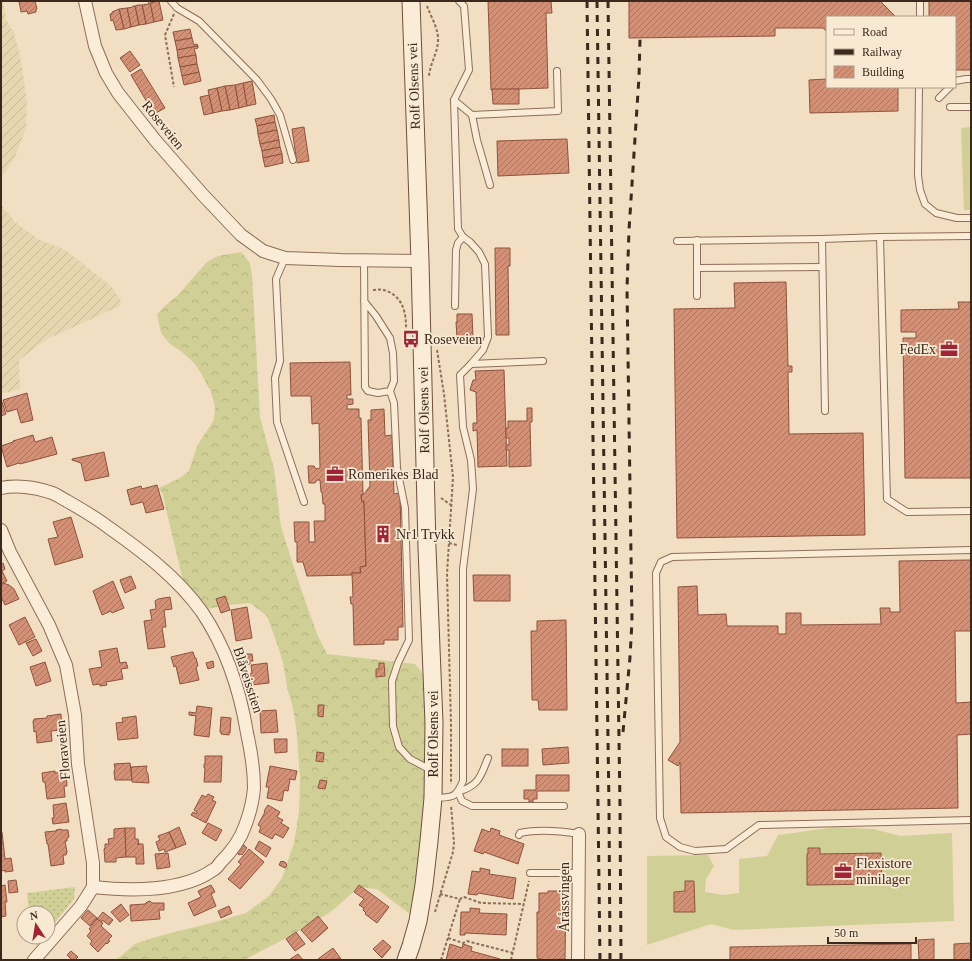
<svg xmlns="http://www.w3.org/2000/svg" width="972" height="961" font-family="Georgia,serif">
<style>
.farmland{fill:url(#farmland-furrows)}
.grass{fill:#d0d096}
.forest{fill:url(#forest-crowns)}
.park{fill:url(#park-dots)}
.building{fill:url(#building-hatch);stroke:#8e523c}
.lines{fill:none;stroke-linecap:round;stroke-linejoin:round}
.lane-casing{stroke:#8d6e58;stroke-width:8}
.street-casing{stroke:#8d6e58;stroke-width:14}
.secondary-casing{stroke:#6f4f3c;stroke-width:19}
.path{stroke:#8d6e58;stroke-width:2;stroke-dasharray:3 2;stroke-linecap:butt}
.lane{stroke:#fbecd7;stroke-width:6}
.street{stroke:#fbecd7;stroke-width:12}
.secondary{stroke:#fbecd7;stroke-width:17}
.rail{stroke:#3c281d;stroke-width:3;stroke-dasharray:7 7;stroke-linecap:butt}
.labels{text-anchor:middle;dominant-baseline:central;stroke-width:3.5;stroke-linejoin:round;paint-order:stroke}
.street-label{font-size:14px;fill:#3c281d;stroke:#f8e9d3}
.poi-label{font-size:14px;fill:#3c281d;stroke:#f8e9d3;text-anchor:start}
</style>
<defs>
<pattern id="farmland-furrows" width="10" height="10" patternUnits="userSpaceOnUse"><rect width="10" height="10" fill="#e7d7b0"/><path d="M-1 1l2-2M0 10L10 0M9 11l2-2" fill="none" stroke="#c7b997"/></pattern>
<pattern id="forest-crowns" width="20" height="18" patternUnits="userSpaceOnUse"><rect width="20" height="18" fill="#d0d096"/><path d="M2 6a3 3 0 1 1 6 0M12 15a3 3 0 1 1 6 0" fill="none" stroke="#b4b381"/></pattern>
<pattern id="park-dots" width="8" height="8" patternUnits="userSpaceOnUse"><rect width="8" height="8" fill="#d0d096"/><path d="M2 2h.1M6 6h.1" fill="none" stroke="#b4b381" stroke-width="1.8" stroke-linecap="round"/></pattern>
<pattern id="building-hatch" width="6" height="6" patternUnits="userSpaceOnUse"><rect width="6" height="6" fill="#d29176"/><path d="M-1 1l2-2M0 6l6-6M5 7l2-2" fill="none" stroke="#ac7660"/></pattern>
</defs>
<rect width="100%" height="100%" fill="#f1dec3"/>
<g class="farmland">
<path d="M1,1H3L6,19L11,29H13L20,56L24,80L27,105L26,128L15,157L1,178Z"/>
<path d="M1,205L16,223L38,239L65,250L111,286L121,301L120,306L47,339L19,360L20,389L1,394Z"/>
</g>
<g class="grass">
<path d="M971,127V210H964L961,128Z"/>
<path d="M836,827L873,829L901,836L952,833L954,921L733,930L711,924L647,945V856L708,855L714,866L706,879L705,892L723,895L739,893V859L767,856L778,835Z"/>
</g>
<path class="forest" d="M241,252L250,263L252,275L260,417L274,469L281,527L301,589L317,634L327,654L415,664L424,675L427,795L415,918L377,889L359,887L333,910L307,927L244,960H116L135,944L159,936L215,922L246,913L269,896L282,878L294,843L299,812L300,781L297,734L293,708L287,687L283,663L278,646L267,616L250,603L229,605L207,609L185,589L162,492L157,489L180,478L189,471L197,446L214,420L215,407L211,392L202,375L195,364L182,352L170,344L161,333L157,314L168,303L177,296L207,262L218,256Z"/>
<path class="park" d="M75,887L74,899L48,931V913H29L27,893Z"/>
<g class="building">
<path d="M19,1H35L37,9H36V12L28,14L27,11L21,12Z"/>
<path d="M159,1L163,20L154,22L150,3Z"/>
<path d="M488,1H551L552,13H546L548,88L491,90Z"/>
<path d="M629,1H880L896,17H827V32L823,28H775V36L629,38Z"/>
<path d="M929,1H971V70H955V17H929Z"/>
<path d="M148,3H150L154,22L146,24L142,5L149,4Z"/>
<path d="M138,5H142L146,24L139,25L135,6Z"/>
<path d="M133,6H135L139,25L131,27L127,8L133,7Z"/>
<path d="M127,8L131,27L124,29L119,9Z"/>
<path d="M119,9L124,29L116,30L113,20L111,21L110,14H112V12Z"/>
<path d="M190,29L192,38L175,41L173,32Z"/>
<path d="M192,38L194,45L197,44L198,46L177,50L175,41Z"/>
<path d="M198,46V48L194,49L196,55L178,58L177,50Z"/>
<path d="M130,51L140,65L130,72L120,58Z"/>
<path d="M196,55L197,64L180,67L178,58Z"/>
<path d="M197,64L199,72L182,76L180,67Z"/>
<path d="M141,69L165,108L154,114L131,75Z"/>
<path d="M199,72L201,81L184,85L182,76Z"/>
<path d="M827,79V87H898V111L810,113L809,80Z"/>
<path d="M252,81L256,104L247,106L243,83Z"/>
<path d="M243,83L247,106L239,108L235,85Z"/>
<path d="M235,85L239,108L230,110L225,86Z"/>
<path d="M225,86L230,110L222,111L217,88Z"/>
<path d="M217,88L222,111L213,113L208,90Z"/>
<path d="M492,89H519V104H493Z"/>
<path d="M209,95L213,113L204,115L200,97Z"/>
<path d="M274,115L275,122L257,126L255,119Z"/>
<path d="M275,122L277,130L258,134L257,126Z"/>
<path d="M304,127L309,161L297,163L292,129Z"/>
<path d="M277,130L279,140L260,144L258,134Z"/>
<path d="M567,139L569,173L498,176L497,141Z"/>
<path d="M279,140L280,147L262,151L260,144Z"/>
<path d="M280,147L282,154L263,158L262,151Z"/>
<path d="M282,154L283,163L265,167L263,158Z"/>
<path d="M495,248H510V266H508L509,335H496Z"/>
<path d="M786,282L788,366H792V372H788L789,434L863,433L865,535L677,538L674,309L735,308L734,283Z"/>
<path d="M958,302H971V478H905L903,338H916V332H901V310L959,309Z"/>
<path d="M457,314H472L473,338H457L456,322H457Z"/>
<path d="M350,362L351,395H347V399H353V404L347,405V409H359V418H361L363,495H361L362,502L364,501L366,566L360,567L361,573H352V575L307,576L303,562H297V542H295L294,522H309V542H315L314,521H325V504H323L322,492H321L320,480H317L315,483H309L308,466H314L316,469L320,468L319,423L312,424L311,396H291L290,363Z"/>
<path d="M504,370L507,466L478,467L477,430L473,431V423H477L476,392L470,390L473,380H476L475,371Z"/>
<path d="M27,393L33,420L21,423L17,409L7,412L3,400Z"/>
<path d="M2,402L6,414L1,416V403Z"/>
<path d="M527,408H532V422H530L531,466L509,467V450H506V445H509V438H506V428H508V421H527Z"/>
<path d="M384,409L385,436L392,435L394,494L400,493L403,627H398V640H384V644L354,645L353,604H351L350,597H353L352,573H361L360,567L366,566L364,501L362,502L361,495L364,494L370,486L368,420H371V410Z"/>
<path d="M33,435L35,442L52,437L57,454L20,464L19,463L7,467L1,446L13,442V441Z"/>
<path d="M104,452L109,476L85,481L81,463L72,460V459Z"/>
<path d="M157,485L164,509L146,513L143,502L131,505L127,490L141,486L142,489Z"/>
<path d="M71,517L83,557L55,565L48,539L58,537L53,522Z"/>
<path d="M971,560V631H955L956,703L971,702V734L957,735L958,808L681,813L680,762L678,766L668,760L680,742L678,587L697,586L698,615L726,614L727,626H778V634H786V613H801V625L881,624L880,608H890V612H900L899,561Z"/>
<path d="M3,563L5,569L2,571L7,581L1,584V564Z"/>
<path d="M473,575H510V601H474Z"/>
<path d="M131,576L136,588L125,593L120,580Z"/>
<path d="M113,581L124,608L112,613L111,611L102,615L93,591Z"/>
<path d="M3,583L9,585L14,589L19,599L5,605L1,597V584Z"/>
<path d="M225,596L230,610L221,613L216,599Z"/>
<path d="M170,597L172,609L164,610L166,627H162L165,647L148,649L144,621L152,620L150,610L156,609L155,601L158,599Z"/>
<path d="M247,607L252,638L236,641L231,610Z"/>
<path d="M25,617L35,637L19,645L9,625Z"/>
<path d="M566,620L567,710H539L538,700H532L531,631H537V621Z"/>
<path d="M36,639L42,651L33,656L26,643Z"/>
<path d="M117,648L120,663L126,662L128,668L121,669L123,679L106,682L107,685L100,686V684L93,685L89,669L102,667L99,651Z"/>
<path d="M192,652H193L195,658H196L198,666L196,667L199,680L180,684L176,666L174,667L171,657Z"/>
<path d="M242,654H252L253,661H250V664L243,665Z"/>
<path d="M213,661L214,667L208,669L206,663Z"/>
<path d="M45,662L51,681L36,686L30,667Z"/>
<path d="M267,663L269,683L251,685L250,674L252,673L251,665Z"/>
<path d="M379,663H384L385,676L376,677V669H379Z"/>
<path d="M318,705H324L323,717L318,716Z"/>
<path d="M197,706L212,708L209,737L194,735L196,716L189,715V712L196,713Z"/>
<path d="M276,710L278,732L261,733L260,711Z"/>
<path d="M61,714L62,730L51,731L52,741L37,743L36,731L34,732L33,721L34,720V719L47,718V716Z"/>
<path d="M136,716L138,738L118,740L116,723L123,722L122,718Z"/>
<path d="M221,717L231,718L230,733H229V735L221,734V732H220Z"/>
<path d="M274,739H287V752L275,753Z"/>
<path d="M568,747L569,763L543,765L542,749Z"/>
<rect x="502" y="749" width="26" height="17"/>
<path d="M317,752L324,753L323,762L316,761Z"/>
<path d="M205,756H222L221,782H204L205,768H204V764H205Z"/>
<path d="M130,763L132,780H115L114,772L115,768L114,764Z"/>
<path d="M147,766L146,770L148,774L149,783L132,782L131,767Z"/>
<path d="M270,766L297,771L295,780L290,779L288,791L284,790L282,801L267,798L269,787H266Z"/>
<path d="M55,771V773L66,772L67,786H64L65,797L47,799L45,782H43L42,773Z"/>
<path d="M536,775H569V791H537V799H533V802H529V799H524V790H536Z"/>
<path d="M320,780L327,781L325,789L318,788Z"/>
<path d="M208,794L214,797L212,800L216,802L206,823L191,815L193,812L197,814V812L194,810L202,795L206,797Z"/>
<path d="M66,803L69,822L53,824L52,818H54L53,805Z"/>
<path d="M268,805L280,812L277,817L283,820L281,823L289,828L283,838L275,834L272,839L259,832L261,827L258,825L259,823L265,812L264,811Z"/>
<path d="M208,823L222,830L216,841L202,833Z"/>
<path d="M179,827L186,844L176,848L169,832Z"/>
<path d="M125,828L126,857L116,858V862H105L104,849L105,848V844H109L108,839L114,838V829Z"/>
<path d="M125,828H135V839H138L139,844H137H143L144,864H136V857H126Z"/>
<path d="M491,828L500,831L499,835L524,844L518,864L484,852L483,854L474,851L482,829L490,832Z"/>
<path d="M61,829V830H68L69,837L67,838V841H65L67,852L66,855H63L64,864L51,866L48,844H47L45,832L56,831V830Z"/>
<path d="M1,832H2L5,859L11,858L13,871L5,872V870L1,871Z"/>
<path d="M169,832L176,848L165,852L164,849L159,851L156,842L160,840L158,836Z"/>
<path d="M259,841L271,848L266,857L255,849Z"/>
<path d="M244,845L247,848L242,855L241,854L239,855L237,853Z"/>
<path d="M808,848H820V854L881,853L882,884L807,885V854H808Z"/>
<path d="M249,849L264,862L240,889L228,879L241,864L238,862Z"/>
<path d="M168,853L170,867L157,869L155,854Z"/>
<path d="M281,861L282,862L283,861L286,863V864L287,865L285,868L279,865Z"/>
<path d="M480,868L490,870L489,874L516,878L513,899L478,893L477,895L468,894L472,871L480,872Z"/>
<path d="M16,880L18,892L9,893L8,881Z"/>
<path d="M685,881H694L695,912H674V892L685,891Z"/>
<path d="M5,885L7,902H5L6,916L1,917V886Z"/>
<path d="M211,885L215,892L211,894L216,906L194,916L188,903L201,897L198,891Z"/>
<path d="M359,885L389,907L377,923L365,914L366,913L363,910L364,908L359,905L364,899L354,892Z"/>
<path d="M548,891H566L565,959L541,960V959L537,958V912H539V893H548Z"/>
<path d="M150,901L152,903H164V910H159L160,919L131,921L130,905L145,904L147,902Z"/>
<path d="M121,904L129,915L120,922L111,912Z"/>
<path d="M229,906L232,913L221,918L218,911Z"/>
<path d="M470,908L480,909L479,913L507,914L506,935L465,933V935H460L461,912H470Z"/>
<path d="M88,910L97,918L90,926L81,918Z"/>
<path d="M103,912L113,920L109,925L102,920L101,922L97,919Z"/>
<path d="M318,916L328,928L312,942L301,930Z"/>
<path d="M97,919L103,923L101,926L112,936L108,940L110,941L107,944L106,943L98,952L90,944L92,941L87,936L91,931L89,929Z"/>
<path d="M296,932L305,944L295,951L286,939Z"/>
<path d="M934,939V960H919L918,940Z"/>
<path d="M383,940L391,947L382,958L373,949Z"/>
<path d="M971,943V960H954V944Z"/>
<path d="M450,944L462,948L463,944L472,947L471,951L500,959V960H446Z"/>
<path d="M911,944V960H730V947Z"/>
<path d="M333,948L341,959L319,960L318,959Z"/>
<path d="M71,951L78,957L75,960H72L67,955Z"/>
<path d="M298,954L303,960H289Z"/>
</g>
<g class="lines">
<g class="lane-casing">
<g id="lane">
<path d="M171,1L177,8L199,21L257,80L271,99L280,115L293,160"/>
<path d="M459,1L464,6L469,70L454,100L458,229L463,237L470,242L479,252L485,264L488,337L483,350L471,364"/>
<path d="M920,17V1"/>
<path d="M955,81L966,79H971"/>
<path d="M919,87L918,175L920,190L925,204L936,213L957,218H971"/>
<path d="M939,98L950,87"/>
<path d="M454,100L472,115L558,111L557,71"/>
<path d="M950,107H971"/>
<path d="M472,115L477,140L490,185"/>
<path d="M880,237L887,499L907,512L971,511"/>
<path d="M822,239L825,411"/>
<path d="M697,240V296"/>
<path d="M677,241L822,239L880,237L971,236"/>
<path d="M285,258L276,279L280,361L275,378L277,422L304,502"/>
<path d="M364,260L365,387L368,391L378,393L390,391L394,381L393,353L390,338L376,316L364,301"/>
<path d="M697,268L822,267"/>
<path d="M455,306L456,250L458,243L463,237"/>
<path d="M390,391L394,403L397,468L405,508L409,640L398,663L392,681L393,726L399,747L410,759L431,770"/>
<path d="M971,550L672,557L661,562L656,573L660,818L666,837L680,847L695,851L726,849L759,825L971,820"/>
<path d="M488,758C480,778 479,785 458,792L462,801L472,806H564"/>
<path d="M434,798C453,797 455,799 463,781V569L473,489L471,460L463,427L460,375L471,364L543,361"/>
<path d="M519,835L520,833C539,829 560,831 579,834"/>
<path d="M530,873H579"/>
</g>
</g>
<g class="street-casing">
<g id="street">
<path d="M85,1L95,46L106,73L118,93L155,140L203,195L241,235L263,251L285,258L341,260L420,261"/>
<path d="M1,488C16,485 35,487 49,492C55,493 61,498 67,501C81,509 95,517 108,527C142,551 177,577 202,612C226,648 240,690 247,733C251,751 254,769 254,788C253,801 250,813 245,826C240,841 231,852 220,863C218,866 216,869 213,870C182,892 129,891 93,887"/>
<path d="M1,530L10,552L49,625L66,665L75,715L78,764L93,863V887L81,906L34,960"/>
<path d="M578,960L579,834"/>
</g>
</g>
<g class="secondary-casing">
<path id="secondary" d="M406,960L411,946L418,921L424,885L429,841L433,798L434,723L427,548L420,261L411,1"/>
</g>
<g class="path">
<path d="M427,6C431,17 439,29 438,42C437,54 430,64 429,76"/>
<path d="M174,14L165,35L174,87"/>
<path d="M373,290C376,290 379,289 382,290C387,290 391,293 394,295C408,306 406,325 406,341"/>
<path d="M437,350L444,394L453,477L447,574L451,725V784"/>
<path d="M441,498L451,505"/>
<path d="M449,543L457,545"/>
<path d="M440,894L460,899L464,897L481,903L524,904"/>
<path d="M435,912L453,852L454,843L451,805"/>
<path d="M448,938L463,943L467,941L513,953"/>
<path d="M441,960L460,899"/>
<path d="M511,960L529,881"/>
</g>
<use href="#lane" class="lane"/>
<use href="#street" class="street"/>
<use href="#secondary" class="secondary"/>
<g class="rail">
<path d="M587,1L598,806L600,960"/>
<path d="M597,1L609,806L610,960"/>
<path d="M608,1L620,806L621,960"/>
<path d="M623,732L630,657L632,621L627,289L629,230L639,77L640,39"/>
</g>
</g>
<defs>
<g id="bus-bare" transform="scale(1.38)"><path d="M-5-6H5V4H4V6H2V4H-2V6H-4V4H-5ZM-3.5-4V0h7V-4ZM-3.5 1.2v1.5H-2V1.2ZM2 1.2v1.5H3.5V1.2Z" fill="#a02435" stroke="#f8e9d3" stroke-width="2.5" paint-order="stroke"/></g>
<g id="office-bare" transform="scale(1.38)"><path d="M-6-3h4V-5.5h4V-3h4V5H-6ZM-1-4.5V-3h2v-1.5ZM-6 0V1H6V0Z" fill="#a02435" stroke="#f8e9d3" stroke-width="2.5" paint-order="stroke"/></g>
<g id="building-bare" transform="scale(1.38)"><path d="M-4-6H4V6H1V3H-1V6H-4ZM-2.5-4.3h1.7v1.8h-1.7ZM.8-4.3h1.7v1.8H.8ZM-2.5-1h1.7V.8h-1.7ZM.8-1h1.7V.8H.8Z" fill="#a02435" stroke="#f8e9d3" stroke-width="2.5" paint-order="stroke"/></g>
</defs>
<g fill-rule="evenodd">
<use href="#bus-bare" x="411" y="339"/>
<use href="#office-bare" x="949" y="349"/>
<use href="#office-bare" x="335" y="474"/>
<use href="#building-bare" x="383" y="534"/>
<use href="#office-bare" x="843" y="871"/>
</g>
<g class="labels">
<g class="street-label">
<text transform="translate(414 86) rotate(-92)">Rolf Olsens vei</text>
<text transform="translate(163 125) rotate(51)">Roseveien</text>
<text transform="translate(424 410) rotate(-91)">Rolf Olsens vei</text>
<text transform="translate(248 680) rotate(72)">Blåveisstien</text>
<text transform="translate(433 734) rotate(-90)">Rolf Olsens vei</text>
<text transform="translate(63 750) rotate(-95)">Floraveien</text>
<text transform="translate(564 897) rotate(-90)">Åråssvingen</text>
</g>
<g class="poi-label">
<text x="424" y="339">Roseveien</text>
<text x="936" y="349" text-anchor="end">FedEx</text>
<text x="348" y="474">Romerikes Blad</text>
<text x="396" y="534">Nr1 Trykk</text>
<text x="856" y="863">Flexistore<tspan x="856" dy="16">minilager</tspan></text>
</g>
</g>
<rect width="972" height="961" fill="none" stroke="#3c281d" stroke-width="4"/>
<rect x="826" y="16" width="130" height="72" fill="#f8e9d3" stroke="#ad9c8a"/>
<rect x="834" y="29" width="20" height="6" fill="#fbecd7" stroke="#ad9c8a"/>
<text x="862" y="36" font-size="12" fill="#3c281d">Road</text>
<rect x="834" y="49" width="20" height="6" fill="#3c281d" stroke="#ad9c8a"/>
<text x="862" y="56" font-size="12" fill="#3c281d">Railway</text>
<rect x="834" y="66" width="20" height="12" fill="url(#building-hatch)" stroke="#ad9c8a"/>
<text x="862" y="76" font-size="12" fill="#3c281d">Building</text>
<g transform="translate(36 925) rotate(348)"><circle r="19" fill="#f8e9d3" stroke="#ad9c8a"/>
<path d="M0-3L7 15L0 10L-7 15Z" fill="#a02435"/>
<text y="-6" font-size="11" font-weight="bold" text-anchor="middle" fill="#3c281d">N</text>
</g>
<path d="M828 937v6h88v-6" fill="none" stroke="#3c281d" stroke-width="2"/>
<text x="834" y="937" font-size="12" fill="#3c281d" stroke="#f8e9d3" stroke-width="3" paint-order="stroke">50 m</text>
</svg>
